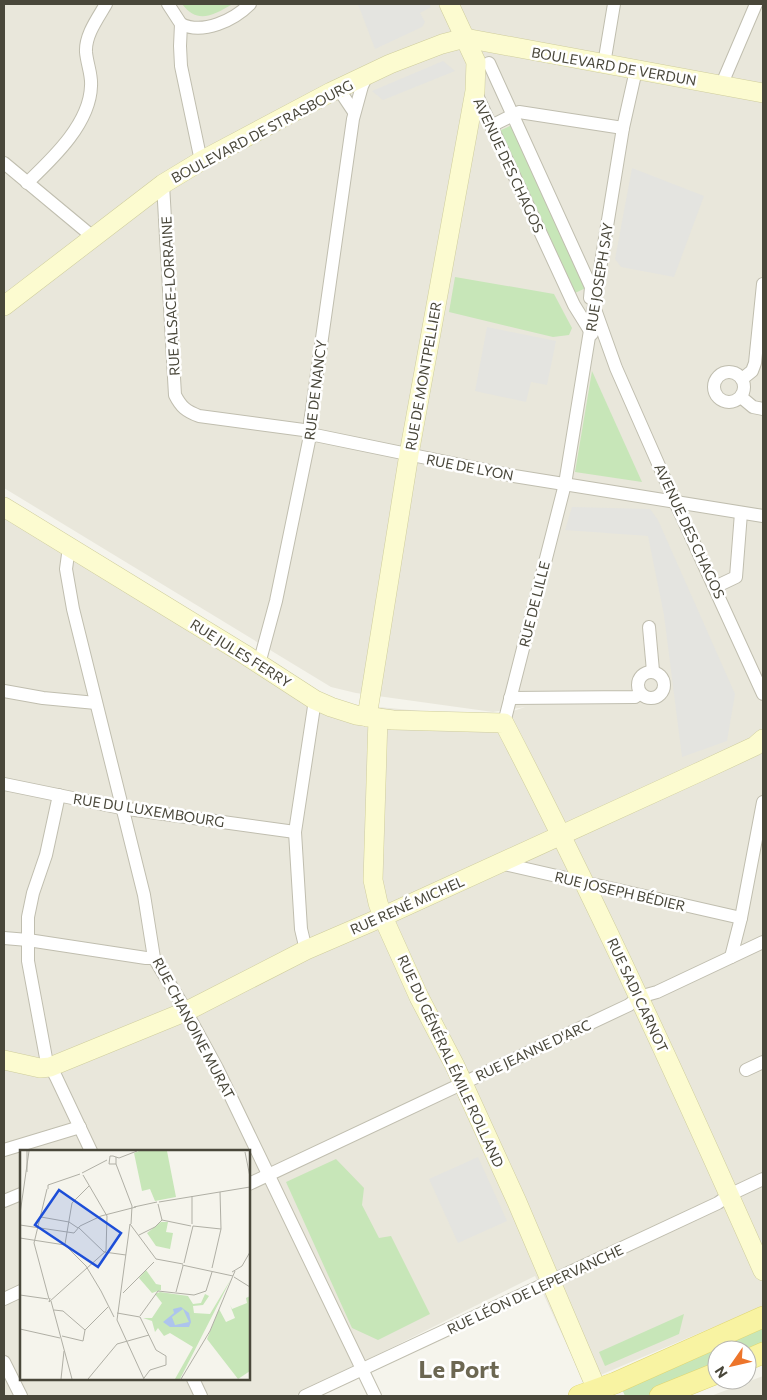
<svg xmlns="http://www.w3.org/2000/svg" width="767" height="1400" font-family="Commissioner,sans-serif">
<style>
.residential{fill:#e9e7db;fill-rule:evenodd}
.green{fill:#c7e6b8}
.parking{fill:#e4e4e0}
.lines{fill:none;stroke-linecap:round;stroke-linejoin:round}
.street-casing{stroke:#c0beaf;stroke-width:14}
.secondary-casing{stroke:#cfcd9d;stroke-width:20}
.primary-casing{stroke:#ded672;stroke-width:22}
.street{stroke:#fff;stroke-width:12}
.secondary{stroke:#fcfbd0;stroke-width:19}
.primary{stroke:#f8f3a2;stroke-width:21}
.labels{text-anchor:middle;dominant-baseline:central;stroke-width:5;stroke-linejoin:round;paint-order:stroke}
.street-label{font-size:14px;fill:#49473a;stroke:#fff}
.town-label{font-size:24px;font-weight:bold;fill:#6c6752;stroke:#fff}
.inset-road{fill:none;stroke:#b0afa5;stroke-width:1}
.view{fill:#1d4ed8;fill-opacity:0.15;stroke:#1d4ed8;stroke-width:2.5}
.inset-edge{fill:none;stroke:#49473a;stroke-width:2.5}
</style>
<rect width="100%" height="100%" fill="#f5f4ec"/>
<g class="residential">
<path d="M4,4H763V1306L584,1382L535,1276L295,1396H4V511L327,702L493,718L525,707L493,712L356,693L331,687L4,488ZM21,1151H249V1379H21Z"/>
<path d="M763,1376V1396H711Z"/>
</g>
<g class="green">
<path d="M182,4H233C213,15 198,25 182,4Z"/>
<path d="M512,125L588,287L575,293L499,131Z"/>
<path d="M455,277L554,294L572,328L569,335L553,337L449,312Z"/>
<path d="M592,371L642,482L575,472Z"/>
<path d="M336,1159L364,1188L362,1205L379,1238L391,1236L430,1314L378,1340L352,1328L286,1182Z"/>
<path d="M684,1314L679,1334L605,1366L599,1352Z"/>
<path d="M763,1328V1350H717V1369L651,1396H625L621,1387Z"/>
</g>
<g class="parking">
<path d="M358,4H429L431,7L420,13L425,22L422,27L375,49Z"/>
<path d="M443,61L455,71L383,100L372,91Z"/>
<path d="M632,168L704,196L674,277L621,267L615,259Z"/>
<path d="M487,327L556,341L547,385L531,382L526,402L475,391Z"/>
<path d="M572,507L650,509L658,520L735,694L727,741L682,757L664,615L648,536L565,530Z"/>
<path d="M478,1157L507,1221L458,1243L429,1179Z"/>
</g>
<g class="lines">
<g class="street-casing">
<g id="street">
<path d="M168,4L181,24L180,46L181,66L201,161"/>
<path d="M181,24C203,35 234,20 250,4"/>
<path d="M489,63L591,287L590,298"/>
<path d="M604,64L614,4"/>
<path d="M721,86L756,4"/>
<path d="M475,91L574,305L592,334"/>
<path d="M331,92L342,94L354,112"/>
<path d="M491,126L519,112L623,128"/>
<path d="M4,163L93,237"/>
<path d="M27,183C52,159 90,124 91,86C92,75 87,64 86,52C85,35 98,18 106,4"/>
<path d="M163,184L175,395C181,407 186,411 199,416L311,431L315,435L514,476L763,516"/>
<path d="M596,312L616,368L671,493L763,694"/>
<circle cx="729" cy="387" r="15"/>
<path d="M742,379L752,371L755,363L763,284"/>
<path d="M741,397L753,407L763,409"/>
<path d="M69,547L66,569L73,609L144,895L154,958L182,1004L217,1068L375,1396"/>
<path d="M715,587L736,577L741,513"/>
<path d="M649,627L653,671"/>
<path d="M259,664L276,601L311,431L310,423L353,119L362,86L367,75"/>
<circle cx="651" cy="685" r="13"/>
<path d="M4,691L43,698L96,703"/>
<path d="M510,698L635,697L640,693"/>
<path d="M504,723L565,484L623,128L636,70"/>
<path d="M4,784L121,808L295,832"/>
<path d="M59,795L46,855L33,893L28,917V961L46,1058L56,1077L91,1151"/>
<path d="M500,863L741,918"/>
<path d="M4,938L28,940L146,958H154"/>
<path d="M306,950L301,929L295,832L315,700"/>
<path d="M731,957L741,918L763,802"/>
<path d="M746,1070L763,1062"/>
<path d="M4,1150L80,1127"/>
<path d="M249,1184L629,1005L639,997L657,992L763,942"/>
<path d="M4,1201L21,1194"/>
<path d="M4,1299L21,1291"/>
<path d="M4,1362L21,1396"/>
<path d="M193,1379L201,1396"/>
<path d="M305,1396L718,1203L729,1195L763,1179"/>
</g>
</g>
<g class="secondary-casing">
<g id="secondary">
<path d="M4,306L163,184L201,161L331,92L390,64L442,44L465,38L763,93"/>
<path d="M4,507L244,654L315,700L331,707L356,715L393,720L504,723C597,902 681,1086 763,1271"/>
<path d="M367,717L409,454L475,91L476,62L449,4"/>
<path d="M378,718L373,880L378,903L383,917L419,997L455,1066L517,1202L597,1390"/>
<path d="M4,1060L40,1068L50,1067L187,1011L306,950L371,922L697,773L755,746L763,739"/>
</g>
</g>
<g class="primary-casing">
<g id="primary">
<path d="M747,1360L763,1353"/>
<path d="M579,1396L615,1383L763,1317"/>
<path d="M660,1396L717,1373"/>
</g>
</g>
<use href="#street" class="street"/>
<use href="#secondary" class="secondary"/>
<use href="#primary" class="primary"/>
</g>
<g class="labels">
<g class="street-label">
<text transform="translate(614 66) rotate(10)">BOULEVARD DE VERDUN</text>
<text transform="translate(262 131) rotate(-28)">BOULEVARD DE STRASBOURG</text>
<text transform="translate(509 165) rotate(65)">AVENUE DES CHAGOS</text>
<text transform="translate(599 277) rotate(-81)">RUE JOSEPH SAY</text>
<text transform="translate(170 296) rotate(-93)">RUE ALSACE-LORRAINE</text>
<text transform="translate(423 376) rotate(-80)">RUE DE MONTPELLIER</text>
<text transform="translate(315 390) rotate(-83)">RUE DE NANCY</text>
<text transform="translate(470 467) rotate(11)">RUE DE LYON</text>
<text transform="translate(690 531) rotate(65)">AVENUE DES CHAGOS</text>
<text transform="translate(534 604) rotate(-76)">RUE DE LILLE</text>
<text transform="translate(241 653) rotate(32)">RUE JULES FERRY</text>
<text transform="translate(149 810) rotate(9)">RUE DU LUXEMBOURG</text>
<text transform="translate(620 891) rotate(13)">RUE JOSEPH BÉDIER</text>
<text transform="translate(407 905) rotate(-24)">RUE RENÉ MICHEL</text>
<text transform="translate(638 995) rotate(65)">RUE SADI CARNOT</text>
<text transform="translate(194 1028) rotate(62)">RUE CHANOINE MURAT</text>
<text transform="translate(533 1050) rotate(-25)">RUE JEANNE D'ARC</text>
<text transform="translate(451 1061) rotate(65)">RUE DU GÉNÉRAL ÉMILE ROLLAND</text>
<text transform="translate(535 1289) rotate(-25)">RUE LÉON DE LEPERVANCHE</text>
</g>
<g class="town-label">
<text x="459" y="1368">Le Port</text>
</g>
</g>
<g transform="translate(20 1150)">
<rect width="230" height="230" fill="#f5f4ec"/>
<path d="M119,1H147L156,47L135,51L130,39L122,41L114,3ZM141,72H148L146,82L153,83L150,99L136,96L127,83ZM126,120L136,134L141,135V140L132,143L119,128ZM211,129L160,229H155L173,197L150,183L144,186L138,178L135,182L132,171L123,168H132L142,153L135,144L140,142L168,146L173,154L181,153L185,144L189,146L183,155L173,156L174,163L190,164ZM230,146V221L218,229L187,189L199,159L206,172L215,168L210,155L212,159L227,153L226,148Z" fill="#c7e6b8"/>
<path d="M161,157L169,163L171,172L169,177H150L143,172L154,163L153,159ZM163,159L169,172L155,175L152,167Z" fill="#adc4ed" fill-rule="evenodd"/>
<path class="inset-road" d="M7,1V22M225,2L230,27M96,7V14H89L90,6H93L99,8L117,1M96,14L112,56L111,74M62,23L87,10M27,39L14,93L29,149M28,39V35L60,24M172,46V74M139,52L230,37M138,54L142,70M114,57L137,52M0,64L9,1M21,67L49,72L58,78M0,75L54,83L60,76L81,66L116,57M173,76L201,79M58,77L84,102L106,105M119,85L135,77L142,70L171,76M0,88L45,95L66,116L81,141M45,94L52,53L69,36M164,113L173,76M162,115L213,126M192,118L201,79L200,42M212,122L222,116L230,102M214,127L230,137M81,141L94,167M156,142L163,116M103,143L134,112M0,145L28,149M30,148L29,152L86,101L87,66L63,25M31,151L52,229M34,160L43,161L65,180M97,163L120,167L136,200L146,206V215L130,220L124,228M120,166L138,141L174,145L186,141L192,122M0,179L40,188M42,186L63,191L65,180L88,157M41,229L44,201M68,229L97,194L129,185M124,229L97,170L110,74L136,109L163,114M161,229L190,181L215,121"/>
<path class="view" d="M39,40L101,83L78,117L15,75Z"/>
<rect width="230" height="230" class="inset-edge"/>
</g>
<rect width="767" height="1400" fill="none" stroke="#49473a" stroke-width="10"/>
<g transform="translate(732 1365) rotate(236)"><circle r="24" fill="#ffffff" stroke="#b6b5b0"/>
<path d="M0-4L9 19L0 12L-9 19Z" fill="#ed752b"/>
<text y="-8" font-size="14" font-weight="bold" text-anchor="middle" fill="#49473a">N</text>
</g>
</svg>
